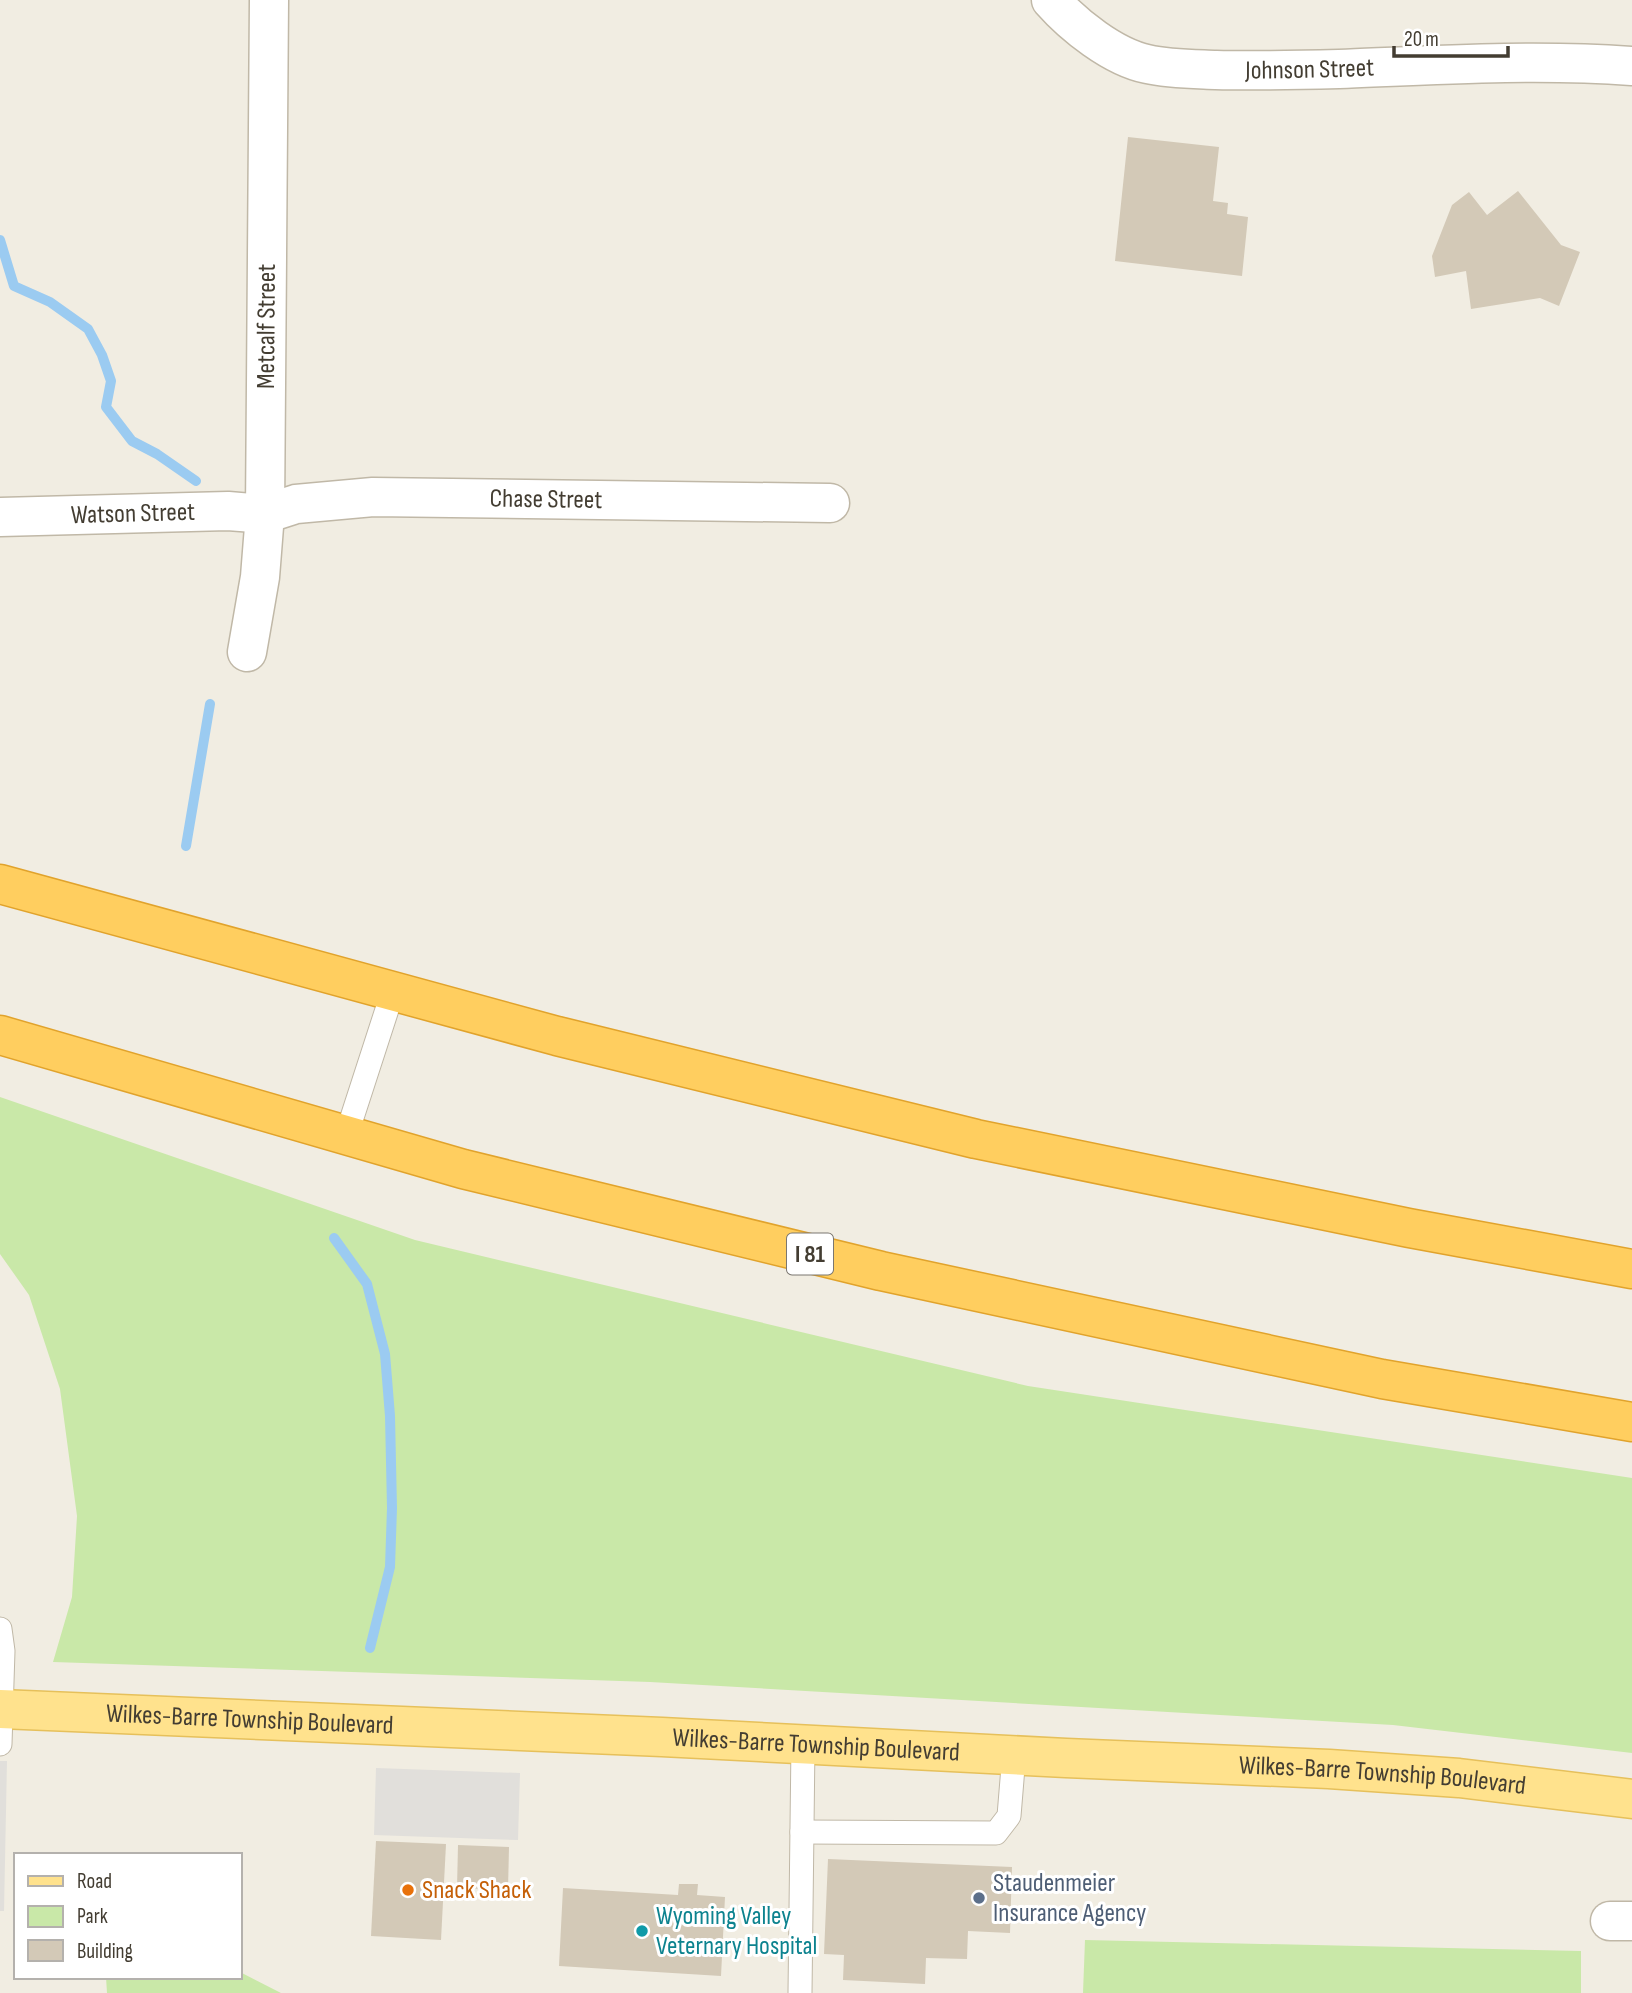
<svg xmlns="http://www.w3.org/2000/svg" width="1632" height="1993" font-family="'Sofia Sans Condensed',sans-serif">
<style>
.green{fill:#c9e8a8}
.parking{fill:#e1dfdb}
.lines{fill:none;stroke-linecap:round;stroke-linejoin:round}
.stream{stroke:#9bcbf1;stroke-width:10}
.building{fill:#d3c9b7}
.service-casing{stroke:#c0b8a7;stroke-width:25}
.minor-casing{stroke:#c0b8a7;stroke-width:41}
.primary-casing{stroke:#e6c05b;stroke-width:41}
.motorway-casing{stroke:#e1a32c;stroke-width:41}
.service{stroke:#fff;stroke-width:23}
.minor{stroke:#fff;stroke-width:38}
.primary{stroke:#ffe28d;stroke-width:38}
.motorway{stroke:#ffce5f;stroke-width:38}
.food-dot{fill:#e8710a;stroke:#fff;stroke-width:2.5}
.service-dot{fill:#5c6f8a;stroke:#fff;stroke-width:2.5}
.culture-dot{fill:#0f9aa8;stroke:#fff;stroke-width:2.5}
.labels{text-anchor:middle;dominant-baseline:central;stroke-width:6;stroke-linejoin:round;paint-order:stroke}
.shield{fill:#fff;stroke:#7b7770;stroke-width:2}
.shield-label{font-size:24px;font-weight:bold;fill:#433d32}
.street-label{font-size:26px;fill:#433d32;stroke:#fff}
.service-label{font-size:26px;fill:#4e5e75;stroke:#fff;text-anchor:start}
.food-label{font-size:26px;fill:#c56008;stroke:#fff;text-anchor:start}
.culture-label{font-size:26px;fill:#0d838f;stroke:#fff;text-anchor:start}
</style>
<rect width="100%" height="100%" fill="#f1ede2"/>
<g class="green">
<path d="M0,1097L415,1240L1028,1386L1632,1478V1753L1393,1725L650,1682L53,1662L72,1597L77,1516L60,1389L29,1295L0,1254Z"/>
<path d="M1085,1940L1581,1951V1993H1083Z"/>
<path d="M240,1972L281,1993H107L106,1977H240Z"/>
</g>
<g class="parking">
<path d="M0,1761H7L4,1911H0Z"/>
<path d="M376,1768L520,1773L518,1840L374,1835Z"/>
</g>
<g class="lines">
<g class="stream">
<path d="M0,240L14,286L50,302L88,329L102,355L111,381L106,407L132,441L157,454L196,481"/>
<path d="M186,846L210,704"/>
<path d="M334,1238L367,1284L385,1354L390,1416L392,1508L390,1567L370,1648"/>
</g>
</g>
<g class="building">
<path d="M1128,137L1219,147L1213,201L1228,203L1227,214L1248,217L1242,276L1115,261Z"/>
<path d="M1518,191L1561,245L1580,252L1559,306L1540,298L1471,309L1466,271L1435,277L1432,256L1452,205L1469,192L1487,215Z"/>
<path d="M376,1841L446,1844L441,1940L371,1936Z"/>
<path d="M458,1845L509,1847L508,1890L457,1888Z"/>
<path d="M828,1859L1012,1867L1010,1933L968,1931L967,1959L926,1958L925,1984L843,1980L844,1955L824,1954Z"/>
<path d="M679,1884H698L697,1895L725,1897L721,1976L559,1966L563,1888L678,1895Z"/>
</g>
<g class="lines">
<g class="service-casing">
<g id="service">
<path d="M346,1136L393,991"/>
<path d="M0,1629L3,1651L0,1744"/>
<path d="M802,1832L996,1833L1009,1816L1014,1755"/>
<path d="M800,1993L803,1744"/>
</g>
</g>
<g class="minor-casing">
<g id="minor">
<path id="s1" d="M1051,0C1073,25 1113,57 1147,64C1169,69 1194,69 1216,70C1257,71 1298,70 1339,69C1437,65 1534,59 1632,66"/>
<path id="s2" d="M0,517L228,511L265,514L296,504L373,497L830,503"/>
<path id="s3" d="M247,652L260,577L265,514L269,0"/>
<path d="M1610,1921H1632"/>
</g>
</g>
<g class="primary-casing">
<g id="primary">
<path id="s4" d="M0,1709L662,1737L1066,1758L1329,1769L1459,1778L1632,1799"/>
</g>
</g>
<g class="motorway-casing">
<g id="motorway">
<path d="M0,884L557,1036L976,1139L1409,1228L1632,1269"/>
<path d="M0,1035L463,1169L881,1271L1382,1379L1632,1422"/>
</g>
</g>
<use href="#service" class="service"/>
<use href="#minor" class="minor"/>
<use href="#primary" class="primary"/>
<use href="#motorway" class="motorway"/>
</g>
<circle class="food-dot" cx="408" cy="1890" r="7"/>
<circle class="service-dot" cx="979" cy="1898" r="7"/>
<circle class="culture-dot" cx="642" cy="1931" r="7"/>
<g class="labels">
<rect class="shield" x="787" y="1233.5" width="46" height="41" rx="5"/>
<g class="shield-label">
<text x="810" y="1254">I 81</text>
</g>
<g class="street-label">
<text stroke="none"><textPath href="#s1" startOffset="280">Johnson Street</textPath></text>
<text stroke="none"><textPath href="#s3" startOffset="327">Metcalf Street</textPath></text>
<text stroke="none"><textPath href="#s2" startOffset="548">Chase Street</textPath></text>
<text stroke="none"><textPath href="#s2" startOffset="133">Watson Street</textPath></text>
<text stroke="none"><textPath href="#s4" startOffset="250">Wilkes-Barre Township Boulevard</textPath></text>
<text stroke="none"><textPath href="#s4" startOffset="817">Wilkes-Barre Township Boulevard</textPath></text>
<text stroke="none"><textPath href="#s4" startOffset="1384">Wilkes-Barre Township Boulevard</textPath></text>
</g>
<g class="service-label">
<text x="993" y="1883">Staudenmeier<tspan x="993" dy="30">Insurance Agency</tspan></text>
</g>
<g class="food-label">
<text x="422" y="1890">Snack Shack</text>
</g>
<g class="culture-label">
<text x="656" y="1916">Wyoming Valley<tspan x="656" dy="30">Veternary Hospital</tspan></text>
</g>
</g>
<rect x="14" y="1853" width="228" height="126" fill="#ffffff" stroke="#b4b1ad" stroke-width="2"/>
<rect x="28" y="1876" width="35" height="10" fill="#ffe28d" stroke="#b4b1ad" stroke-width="2"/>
<text x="77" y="1888" font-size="21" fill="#433d32">Road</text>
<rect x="28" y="1906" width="35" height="21" fill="#c9e8a8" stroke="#b4b1ad" stroke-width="2"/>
<text x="77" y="1923" font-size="21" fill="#433d32">Park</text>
<rect x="28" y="1940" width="35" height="21" fill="#d3c9b7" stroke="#b4b1ad" stroke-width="2"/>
<text x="77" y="1958" font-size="21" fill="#433d32">Building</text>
<path d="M1394 46v10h114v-10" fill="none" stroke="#433d32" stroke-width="3.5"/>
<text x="1404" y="46" font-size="21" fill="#433d32" stroke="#ffffff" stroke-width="5" paint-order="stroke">20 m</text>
</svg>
